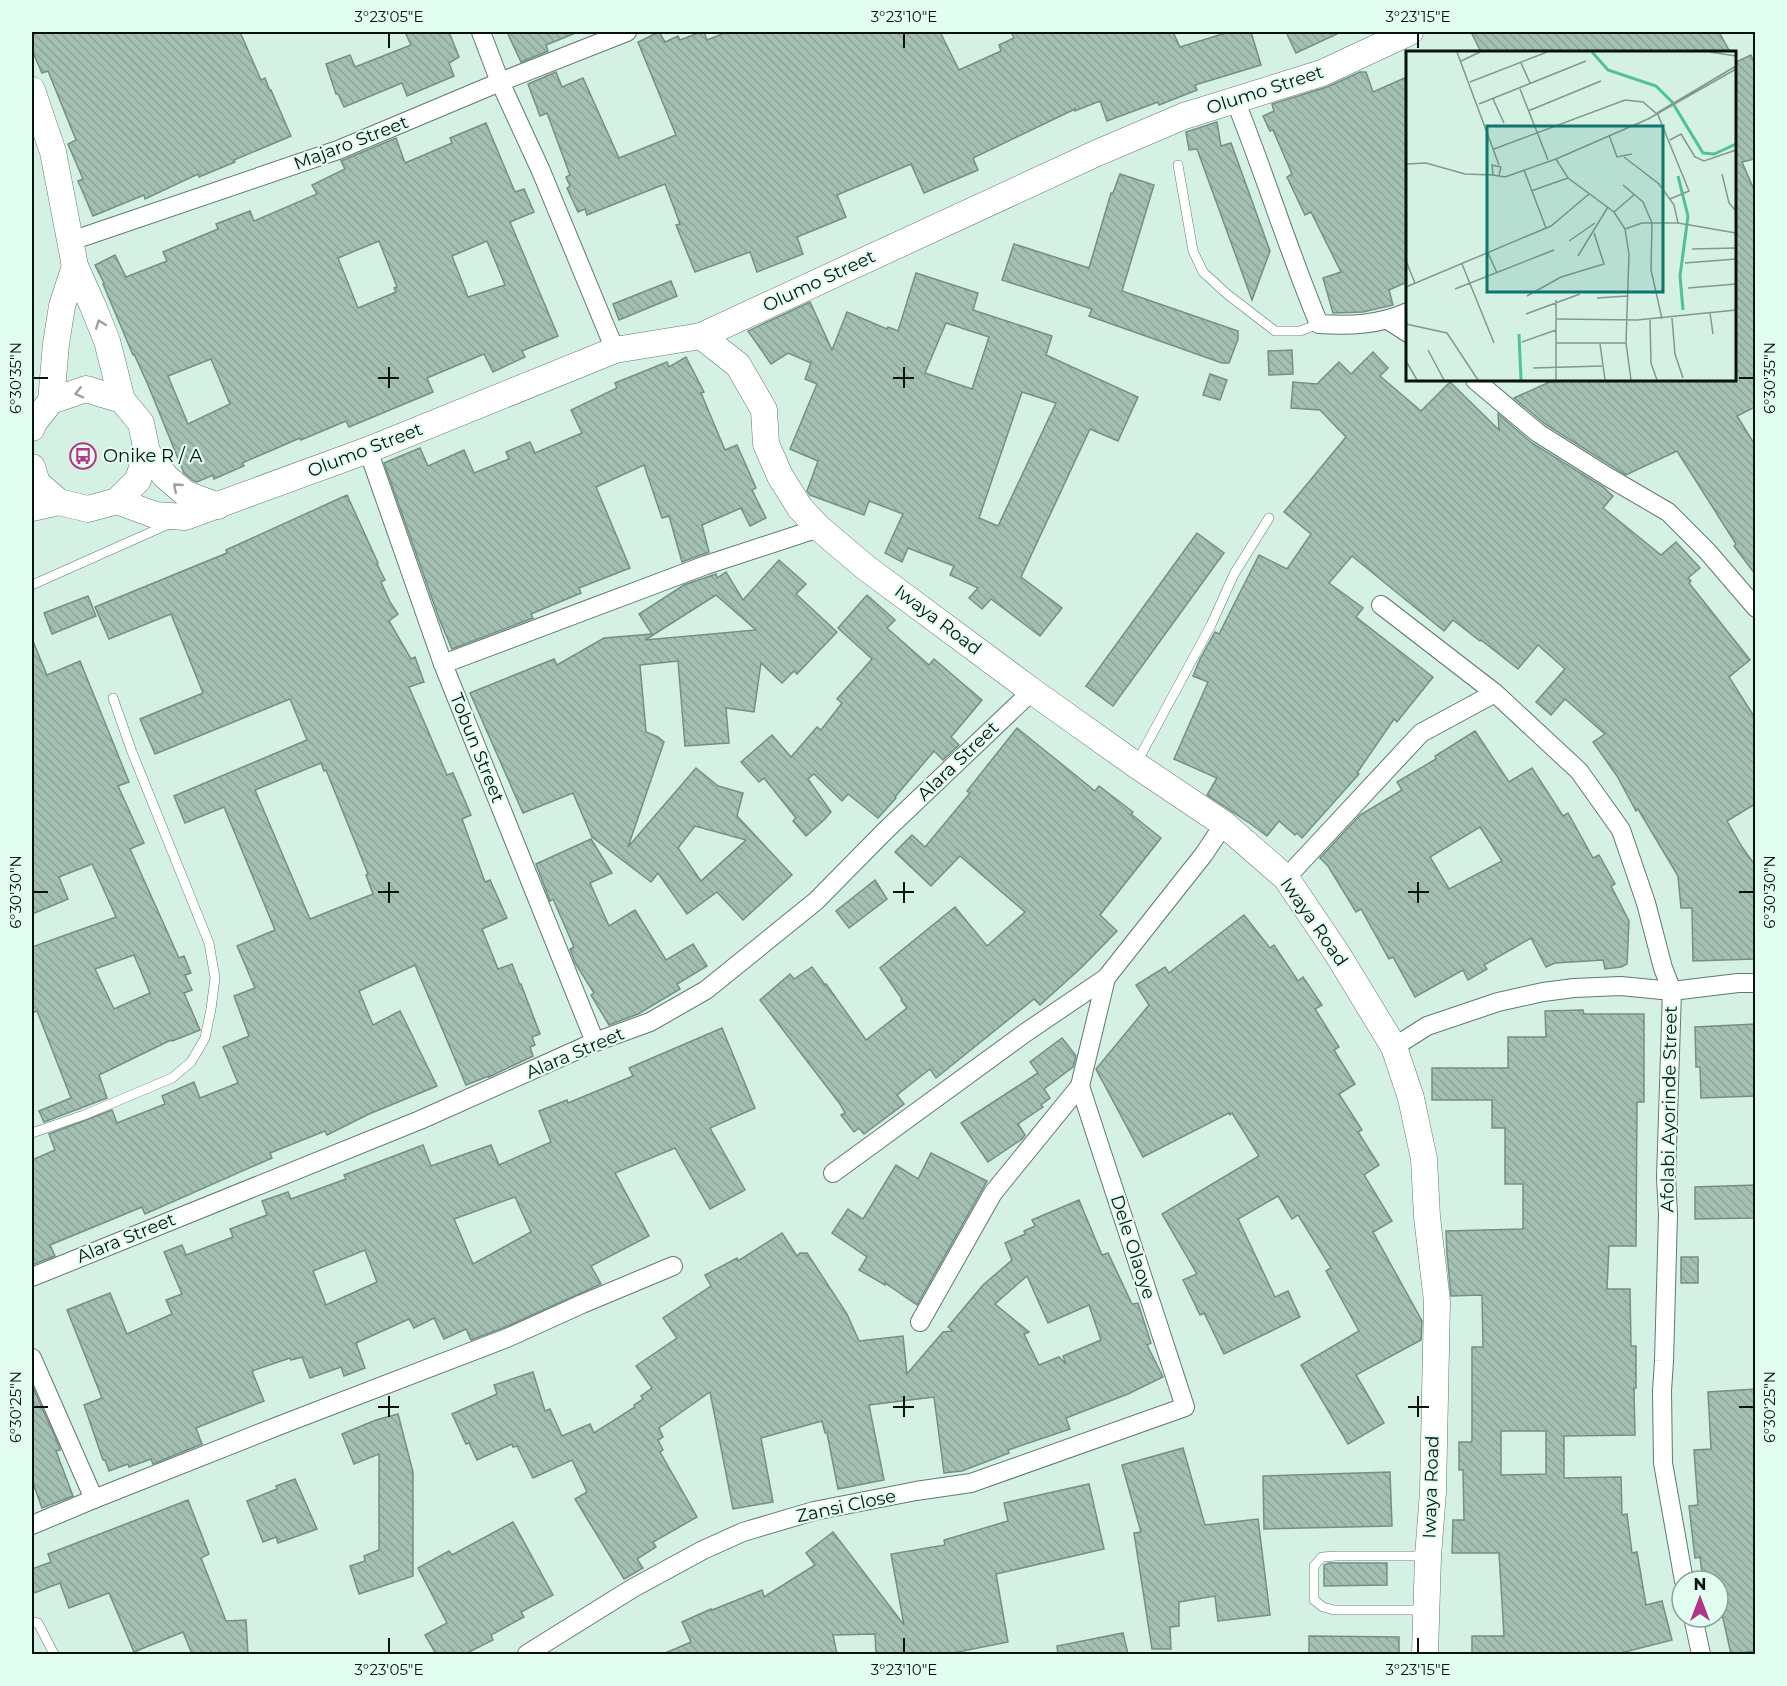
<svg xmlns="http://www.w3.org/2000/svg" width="1787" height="1686" font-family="Montserrat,sans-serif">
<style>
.building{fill:url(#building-back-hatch);stroke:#759083;stroke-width:1.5;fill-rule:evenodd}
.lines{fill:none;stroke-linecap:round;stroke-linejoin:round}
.lane-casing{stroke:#617a6e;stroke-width:10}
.street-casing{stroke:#617a6e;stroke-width:20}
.secondary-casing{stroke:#617a6e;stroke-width:27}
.lane{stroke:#fff;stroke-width:9}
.street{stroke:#fff;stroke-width:18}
.secondary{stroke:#fff;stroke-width:26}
.oneway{stroke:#9ca09f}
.ticks{fill:none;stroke:#08120e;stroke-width:2}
.labels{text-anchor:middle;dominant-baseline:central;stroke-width:4.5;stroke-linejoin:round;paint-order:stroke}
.street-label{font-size:18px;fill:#08120e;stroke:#e1fef0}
.poi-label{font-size:18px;fill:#08120e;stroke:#e1fef0;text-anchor:start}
.inset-river{fill:none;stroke:#51c196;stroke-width:3}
.inset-road{fill:none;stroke:#82988e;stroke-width:1.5}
.view{fill:#0f766e;fill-opacity:0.15;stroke:#0f766e;stroke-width:3}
.inset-edge{fill:none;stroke:#08120e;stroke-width:3}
.neatline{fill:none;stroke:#08120e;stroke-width:2}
.ticks-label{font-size:15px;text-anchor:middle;fill:#08120e}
</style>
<defs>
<pattern id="building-back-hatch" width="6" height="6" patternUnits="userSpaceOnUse" patternTransform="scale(1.5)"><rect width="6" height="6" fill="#a4c0b3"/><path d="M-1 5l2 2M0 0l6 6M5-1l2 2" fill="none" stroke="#8ca499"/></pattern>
</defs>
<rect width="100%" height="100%" fill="#d4f1e3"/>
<g class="building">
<path d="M32,32H240L261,80L265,78L270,91L271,90L291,136L234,160L235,162L199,177L198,174L145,199L144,195L93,216L78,181L83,179L68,144L76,140L48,71L42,73L32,50Z"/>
<path d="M405,32H449L459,57L449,63L454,76L407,96L402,83L344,107L338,94H336L326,64L350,55L355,67L411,45Z"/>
<path d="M507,32H578L546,45L548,51L521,62Z"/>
<path d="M659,32L665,42L678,36L680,40L701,32H704L707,40L727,32H940L959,70L1001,51L999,45L1014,38L1011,32H1173L1180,47L1229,32H1251L1261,65L1195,85L1197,90L1159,105L1158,102L1107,121L1100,101L1075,111V109L973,158L978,170L924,193L911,164L837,195L846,217L797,237L803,254L757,272L750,252L695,272L676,225L680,224L665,184L587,215L585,209L578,212L567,188L570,186L566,177L570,175L547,113L540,116L528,84L556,72L562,87L583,78L619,158L676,135L638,42Z"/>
<path d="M1286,32H1341L1296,53Z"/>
<path d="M1471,32H1719L1730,52H1481Z"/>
<path d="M1751,55L1755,65V159L1742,162L1755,192V407L1737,416L1755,445V574L1734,546L1736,544L1677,451L1626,475L1545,424L1514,398L1554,380H1734V63Z"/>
<path d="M1360,72H1366L1373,92L1407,77V282L1389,290L1393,305L1363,312L1333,313L1323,278L1341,272L1311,212L1305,215L1287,177L1292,174L1273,130L1270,131L1263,116L1274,111L1272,104L1327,87Z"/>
<path d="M1217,122L1221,146L1231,143L1270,251L1252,300L1197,149L1189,150L1186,132Z"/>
<path d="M486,123L515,192L524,189L534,212L510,222L558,336L522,351L525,357L493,372L484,354L427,378L433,392L349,427L346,421L301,440L300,438L242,463L244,466L214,479L213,475L197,482L194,481L184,473L148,385L134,354L133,355L103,284L104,283L95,265L115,255L126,277L167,261L163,252L218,229L216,224L250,211L254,221L317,194L312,185L345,169L341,161L396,138L405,163L452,143L450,138ZM379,241L397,287L394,288L396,292L358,308L338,258ZM487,241L505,285L468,297L452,256ZM211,359L230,404L188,424L168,376Z"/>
<path d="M1120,174L1154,185L1122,291L1238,331V339L1229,363H1222L1089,316L1092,309L1002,280L1014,244L1089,268L1111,193H1113Z"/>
<path d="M916,273L978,293L973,310L1052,336L1046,355L1138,397L1118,441L1090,429L1021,577L1062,608L1040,636L991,599L982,609L969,598L978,588L950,575L954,566L908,548L902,562L885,553L903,514L869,501L864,515L810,495L807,491L818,461L790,449L817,384L805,379L811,363L788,353L771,364L748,331L810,302L832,350L847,312L887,329L888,327L898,331ZM946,323L989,337L972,389L925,373ZM1022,392L1056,403L998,526L979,518Z"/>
<path d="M671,281L677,296L619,320L613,304Z"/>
<path d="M1292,350L1293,374L1269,375L1268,351Z"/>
<path d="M1373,352L1388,368L1380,376L1421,411L1450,382L1499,430L1498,414L1532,443L1603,487L1613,496L1603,508L1661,555L1676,542L1700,568L1688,578L1691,581L1689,583L1750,660L1729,677L1755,718V804L1727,821L1742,847L1755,865V959L1693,961L1692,908H1681L1678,876L1638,809L1636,811L1617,776L1593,742L1605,734L1565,699L1551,715L1536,702L1565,669L1538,645L1518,669L1481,640L1480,641L1453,620L1444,631L1352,556L1329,583L1363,608L1356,617L1433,677L1397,722L1394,719L1357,773L1359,774L1302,838L1297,833L1295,835L1279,821L1267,836L1248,822L1207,795L1217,778L1174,759L1208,682L1193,676L1200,659L1215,632L1219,634L1259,555L1287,569L1311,534L1284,512L1346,437L1320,410L1291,408L1293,382L1317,384L1339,362L1351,374Z"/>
<path d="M686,357L704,392L701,393L725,450L737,445L756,488L752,490L766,518L750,526L741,508L702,525L709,552L682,562L669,516L662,518L644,465L596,487L630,568L579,588L581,593L531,614L533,618L452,649L440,621L384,463L420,448L428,466L464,450L474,473L509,459L506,452L530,442L535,453L582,433L571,410L617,388L615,383L667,362L669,367Z"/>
<path d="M1210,374L1227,380L1220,400L1203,395Z"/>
<path d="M347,495L378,563L377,564L385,580L381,582L390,602L398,614L389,621L411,659L415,657L424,682L409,687L447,775L453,773L471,815L462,819L485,882L490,880L507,918L482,929L498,969L512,964L520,985L521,984L540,1034L532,1037L535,1045L530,1047L533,1056L489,1077V1076L466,1085L415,965L359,991L373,1025L400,1011L437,1086L369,1114L327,1135L325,1131L270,1153L272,1158L145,1214L142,1207L50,1245L55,1256L32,1265V1160L55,1150L49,1134L112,1110L117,1123L165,1104L162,1096L194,1082L200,1098L238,1083L223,1047L249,1036L234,996L255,988L237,946L275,930L224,807L185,823L174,796L307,740L290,699L155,754L140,719L203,693L171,614L109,639L95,607L227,553L226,550ZM321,763L324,771L326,770L368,874L366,875L373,894L310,919L255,790Z"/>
<path d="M1197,533L1224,553L1113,706L1086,686Z"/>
<path d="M779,560L806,584L796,594L837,632L797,674L794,671L782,683L761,663L754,712L726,708L729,743L685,746L678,661L640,665L646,732L658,737L664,742L628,847L696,768L718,786L743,793L737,816L792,875L743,920L717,892L687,914L658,873L651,882L592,837L573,793L523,813L470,693L554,659L557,665L604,638L652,634L639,614L684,585L710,576L716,574L717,578L726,572L743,600ZM716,595L756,630L645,640L653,635ZM695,826L746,840L701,881L678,848Z"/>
<path d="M867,595L895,620L887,628L929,665L934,659L982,700L951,737L959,745L943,760L934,751L895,797L896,798L878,818L848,794L842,801L814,774L808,779L831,812L825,819L806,836L793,821L796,818L764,778L759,782L741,762L772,735L791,757L817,727L821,730L842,703L837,699L872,659L838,628Z"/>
<path d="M88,596L96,616L52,634L44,613Z"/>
<path d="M32,639L47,675L80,661L129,782L118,786L144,843L130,849L179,958L184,956L191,973L185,975L192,990L184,993L200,1030L172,1041L171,1040L99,1075L107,1098L44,1122L39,1111L71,1098L37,1011L32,1013V947L116,917L92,864L59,877L68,899L32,914ZM134,955L150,993L114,1009L95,969Z"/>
<path d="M1017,728L1095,791L1099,786L1133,812L1131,814L1161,838L1100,915L1117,931L1082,967L1040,1005L1034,999L936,1078L930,1069L897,1095L904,1104L864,1134L859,1128L854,1132L841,1115L845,1113L840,1104L760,1000L790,974L794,979L812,967L825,985L826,984L866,1040L907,1008L901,1000L902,999L880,968L955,907L987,946L1025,912L960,856L931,886L895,852L912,835L925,847L970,793L967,791Z"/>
<path d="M1475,731L1509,782L1532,768L1563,816L1568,813L1593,858L1599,855L1615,884L1611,886L1629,921L1627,964L1621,967L1605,969L1603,960L1555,963L1546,967L1531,938L1484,965L1487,969L1468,980L1463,970L1415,997L1393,957L1389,959L1361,909L1356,912L1328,866L1320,858L1360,815L1402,790L1397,782L1436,759L1435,756ZM1480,827L1502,861L1449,889L1430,857Z"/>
<path d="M591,839L612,873L590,883L609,926L635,910L666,960L693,944L707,966L677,984L680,989L638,1014L609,1025L591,995L594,993L575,963L570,949L574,947L553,899L550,901L536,864Z"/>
<path d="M875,880L887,899L849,928L836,911Z"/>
<path d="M1244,915L1270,948L1274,945L1298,981L1303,977L1322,1005L1315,1009L1339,1047L1334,1050L1355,1084L1339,1094L1362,1130L1358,1132L1379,1165L1364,1175L1392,1221L1373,1232L1422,1321L1421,1340L1356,1375L1384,1423L1348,1444L1301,1365L1359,1331L1326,1271L1331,1268L1298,1215L1292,1219L1278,1196L1238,1219L1275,1297L1288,1291L1300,1317L1224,1354L1204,1313L1200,1315L1183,1280L1197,1274L1162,1214L1259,1156L1232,1113L1230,1115L1229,1113L1143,1157L1096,1069L1149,1005L1136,985L1165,967L1169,973Z"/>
<path d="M1583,1010L1584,1014H1644V1102H1637L1636,1246H1609L1607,1289H1630L1631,1346H1636V1388H1634L1635,1435L1564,1436V1478L1621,1477L1622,1515L1627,1514L1632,1553L1637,1552L1646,1605L1662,1601L1672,1640L1617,1654H1472V1636H1504L1499,1553H1452L1453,1520H1464L1463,1470H1459V1442H1472V1347H1483L1482,1295L1451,1296L1447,1254L1446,1231L1523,1229V1184H1505V1128H1492V1100H1432V1068H1508V1037H1546L1545,1011ZM1501,1431H1546V1474L1501,1475Z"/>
<path d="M1755,1024V1096L1701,1098L1700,1067H1696L1695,1027Z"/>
<path d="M722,1028L755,1108L710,1128L745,1190L710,1209L675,1148L615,1173L649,1236L591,1266L601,1284L503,1328L471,1340L466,1329L444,1339L434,1318L414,1328L409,1319L356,1343L365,1368L344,1376L341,1367L310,1378L302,1357L291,1360L290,1358L252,1371L264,1401L196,1428L202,1444L153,1464L151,1459L129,1467L128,1464L109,1471L105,1460H103L84,1405L102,1398L67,1310L110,1293L127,1334L172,1314L166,1300L182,1294L164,1252L182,1245L186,1255L233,1237L230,1229L267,1215L262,1201L288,1192L291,1199L346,1179L344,1175L423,1145L431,1166L491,1145L499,1165L551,1142L539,1111L567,1100L568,1103L633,1076L629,1068ZM515,1197L531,1232L473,1264L454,1219ZM365,1250L377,1282L326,1305L313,1271Z"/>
<path d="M1062,1038L1076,1056L1073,1067L1044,1089L1050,1098L1041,1105L1043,1107L1018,1124L1025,1135L1022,1139L988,1162L961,1123L1038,1073L1030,1062Z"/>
<path d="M931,1153L987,1181L917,1305L885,1283V1285L859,1270L867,1257L832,1233L848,1209L863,1219L896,1165L918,1179Z"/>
<path d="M1755,1185V1218L1695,1219V1187Z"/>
<path d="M1079,1200L1102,1255L1108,1253L1132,1304L1138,1303L1151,1343L1147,1345L1163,1377L1128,1394L1066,1418L1070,1429L1008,1450L1009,1453L962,1471L944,1473L934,1397L869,1405L884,1480L838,1489L827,1433H825L822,1421L761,1438L773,1502L733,1509L710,1392L659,1428L663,1437L658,1440L663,1450L660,1452L697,1517L653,1542L656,1547L637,1559L643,1568L624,1579L575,1499L587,1492L572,1460L533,1478L517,1446L513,1447L512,1444L477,1460L469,1443L466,1444L452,1414L497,1394L494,1385L533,1372L545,1411L550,1409L562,1436L590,1424L594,1433L635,1407L634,1405L643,1399L641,1396L652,1388L636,1366L677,1338L663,1318L711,1286L705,1275L737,1258L738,1261L782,1233L797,1256L800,1253H807L847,1314L859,1341L903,1336L907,1374L943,1332L953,1331L948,1327L983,1285L1012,1260L1005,1243L1025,1234L1024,1231L1035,1226L1032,1220ZM1027,1276L1048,1323L1089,1305L1101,1340L1063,1356L1066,1364L1059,1357L1039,1365L1024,1334L1029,1332L995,1304Z"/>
<rect x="1681" y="1257" width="17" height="26"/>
<path d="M32,1385L59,1446L60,1450L56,1451L73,1496L42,1508L32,1480Z"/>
<path d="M1755,1389V1651L1731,1654L1722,1614H1718V1581H1703L1700,1557L1695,1558L1689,1506L1698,1505L1694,1450L1711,1449L1708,1392Z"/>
<path d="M398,1414L413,1472V1576L359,1594L350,1566L365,1561L364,1556L379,1550V1454L354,1464L342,1434L376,1420Z"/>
<path d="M1183,1448L1205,1525L1258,1519L1270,1615L1218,1621L1215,1596L1179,1602V1626L1170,1627L1171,1649H1152L1134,1533L1141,1532L1122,1465Z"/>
<path d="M1390,1472L1392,1526L1264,1529L1263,1476Z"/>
<path d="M295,1479L317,1529L278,1543L276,1537L263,1542L247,1501L277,1489L276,1486Z"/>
<path d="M1089,1484L1104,1549L996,1574L1008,1642L948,1654H876L875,1634L833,1635L837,1654H663L691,1642L682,1622L711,1609L712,1610L762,1590L764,1597L815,1565L806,1553L833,1532L904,1625L891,1554L945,1545L944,1540L1008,1521L1004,1503Z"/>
<path d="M188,1500L209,1554L201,1558L226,1621L246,1620L248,1654H192L183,1632L134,1652L109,1593L69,1608L60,1583L32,1594V1569L51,1562L48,1554Z"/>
<path d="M513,1522L553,1595L521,1612L524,1617L491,1635L493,1640L465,1654H436L425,1635L447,1623L418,1568L449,1551L452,1555Z"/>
<path d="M1329,1563H1387V1585L1324,1586V1565Z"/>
<path d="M1123,1633L1128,1654H1058L1057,1646Z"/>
<path d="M1309,1636L1399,1637V1654H1309Z"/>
</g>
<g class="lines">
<g class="lane-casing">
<g id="lane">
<path d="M1178,165L1193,251L1203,272L1227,294L1275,331H1300L1319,324"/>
<path d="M32,585L169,524"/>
<path d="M1136,764L1211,625L1234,574L1269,518"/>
<path d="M32,1133L84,1115L172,1078L191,1062L205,1038L211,1009L215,978L209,943L132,752L113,698"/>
<path d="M1423,1610H1334L1323,1607L1314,1600V1566L1322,1557L1337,1556H1426"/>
<path d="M32,1622L38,1623L54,1654"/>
</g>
</g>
<g class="street-casing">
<g id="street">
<path d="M481,32L500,82L541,171L615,350"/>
<path d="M1235,100C1265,174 1288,250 1319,324C1350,326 1378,325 1408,312"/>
<path d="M71,241L338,150L500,82L627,32"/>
<path d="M1388,320L1408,333"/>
<path d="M1475,380L1538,433L1608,477L1668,512L1707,551L1756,608"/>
<path d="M368,450L443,664L595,1042"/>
<path d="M1381,605L1495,693L1579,771L1621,830L1646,903L1663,968L1672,991L1666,1178L1668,1214L1664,1361L1662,1391L1663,1463L1684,1581"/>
<path d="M443,664L706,565L819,528"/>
<path d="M1286,878L1421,733L1495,693"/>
<path d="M1394,1047L1427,1026L1498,1002L1543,992L1574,988L1621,986L1672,991L1738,983H1756"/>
<path d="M833,1173L1025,1033L1106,978"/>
<path d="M32,1277L420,1120L595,1042L650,1022L706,990L816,901L885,831L1032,691"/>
<path d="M920,1322L993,1193L1080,1086L1106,978L1204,854L1224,824"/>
<path d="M32,1358L94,1499"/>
<path d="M32,1525L94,1499L278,1426L507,1338L582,1304L673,1266"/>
<path d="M1693,1617L1701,1654"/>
<path d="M527,1654L633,1588L703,1550L743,1532L814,1511L916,1491L971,1483L1185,1407L1080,1086"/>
</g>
</g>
<g class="secondary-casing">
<g id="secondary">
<path d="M32,90L53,152L75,266L92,304L107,341L122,400"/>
<path d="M701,336L738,365L764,410L766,444L780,476L800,508L819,528L865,567L1032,691L1136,765L1224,824L1286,878L1338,955L1394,1047L1411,1098L1424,1159L1427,1217L1437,1301L1433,1492L1428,1556L1425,1654"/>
<path d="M51,401L56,344L62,306L75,266"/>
<path d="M32,428V425L51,401L86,389L122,400L141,423L147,452L138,480L117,501L88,509L59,502L37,483L32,467"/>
<path d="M147,452L165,476L186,494L218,506"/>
<path d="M117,501L155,515L185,517L368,450L615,350L701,336L1097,153L1184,116L1322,73L1410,32"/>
<path d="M32,508L59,502"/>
</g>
</g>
<use href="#lane" class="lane"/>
<use href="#street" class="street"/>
<use href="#secondary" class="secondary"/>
</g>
<defs><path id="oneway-chevron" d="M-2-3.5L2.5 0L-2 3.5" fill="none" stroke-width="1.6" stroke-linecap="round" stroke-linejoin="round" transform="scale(1.5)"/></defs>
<g class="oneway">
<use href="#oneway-chevron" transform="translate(100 324) rotate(-111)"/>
<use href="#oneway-chevron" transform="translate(79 393) rotate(167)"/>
<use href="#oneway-chevron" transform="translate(177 487) rotate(-139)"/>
</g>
<path class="ticks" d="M389,33V48M904,33V48M1418,33V48M389,367V388M904,367V388M33,378H48M378,378H399M893,378H914M1739,378H1754M389,882V903M904,882V903M1418,882V903M33,892H48M378,892H399M893,892H914M1408,892H1429M1739,892H1754M389,1396V1417M904,1396V1417M1418,1396V1417M33,1407H48M378,1407H399M893,1407H914M1408,1407H1429M1739,1407H1754M389,1638V1653M904,1638V1653M1418,1638V1653"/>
<defs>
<g id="bus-ring" transform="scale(1.35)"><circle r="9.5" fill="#e1fef0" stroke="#b23687" stroke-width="1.5"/><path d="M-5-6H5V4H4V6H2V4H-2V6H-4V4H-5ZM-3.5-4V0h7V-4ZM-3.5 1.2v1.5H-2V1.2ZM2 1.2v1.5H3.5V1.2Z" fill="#b23687"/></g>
</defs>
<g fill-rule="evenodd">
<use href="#bus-ring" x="83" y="456"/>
</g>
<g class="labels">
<g class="street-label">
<text transform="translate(1265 90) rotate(-18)">Olumo Street</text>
<text transform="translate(351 143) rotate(-21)">Majaro Street</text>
<text transform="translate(819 281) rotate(-25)">Olumo Street</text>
<text transform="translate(365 450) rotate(-21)">Olumo Street</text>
<text transform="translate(938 620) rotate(37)">Iwaya Road</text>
<text transform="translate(477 748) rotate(68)">Tobun Street</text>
<text transform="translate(958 761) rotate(-44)">Alara Street</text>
<text transform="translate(1314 922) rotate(55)">Iwaya Road</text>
<text transform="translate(575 1053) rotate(-23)">Alara Street</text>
<text transform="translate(1669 1109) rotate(-89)">Afolabi Ayorinde Street</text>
<text transform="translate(126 1238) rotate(-22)">Alara Street</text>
<text transform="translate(1133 1247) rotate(72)">Dele Olaoye</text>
<text transform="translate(1431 1487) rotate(-88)">Iwaya Road</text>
<text transform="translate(846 1506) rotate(-12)">Zansi Close</text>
</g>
<g class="poi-label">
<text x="103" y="456">Onike R / A</text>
</g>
</g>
<g transform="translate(1406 51)">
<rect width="330" height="330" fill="#d4f1e3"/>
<path class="inset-river" d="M186,1L202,19L250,35L266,51L297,102L308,103L330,93M272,125L282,165L274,225L277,259M113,283L115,329"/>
<path class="inset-road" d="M51,1L93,114M304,1L330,5M55,10L74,1M115,12L124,32M64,31L141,1M114,38L142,109M87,48L98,72M73,53L180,10M122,60L195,30M251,62L330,15M203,84L211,106L226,103M264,89L275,83L289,106L298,110L330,99M88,98L219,49L237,51L252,64L283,140L264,148M218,106L253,133L268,154L272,172M150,108L162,127L208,161L219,178L223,203L220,292L225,329M0,113L20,112L59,123L87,124M118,119L140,177M316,123L323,152L330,160M93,124L95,116L86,114L87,124L99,126L150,108L242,68L330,18M217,134L237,151L246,172L245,219L256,268M125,140L162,127M208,161L229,143M219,178L236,172H272L330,182M163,190L189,172M286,198L330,197M82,202L91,222M172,205L202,156M0,210L9,232M279,212L330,208M56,213L88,292M0,236L145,175L183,143M282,237L330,233M49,238L148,199M121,245L155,226L198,213L188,182M191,247L221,245M150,249V329M304,262L307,283M120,263L174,243M266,267L269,303L277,327M151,268L231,269L330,259M244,269L245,312L251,329M0,273L41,282L72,329M116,291L150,279M150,292H220M194,293L199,329M22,299L38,329M0,310L11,329M127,317L196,315"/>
<path class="view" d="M81,75H257V241H81Z"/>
<rect width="330" height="330" class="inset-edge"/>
</g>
<rect width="1787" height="1686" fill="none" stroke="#e1fef0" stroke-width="66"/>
<g transform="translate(1700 1599)"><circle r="28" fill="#e1fef0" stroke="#8aa096" stroke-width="1.5"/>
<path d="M0-4.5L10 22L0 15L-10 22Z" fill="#b23687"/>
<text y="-9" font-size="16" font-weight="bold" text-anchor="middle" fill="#08120e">N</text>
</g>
<rect x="33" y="33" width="1721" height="1620" class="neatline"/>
<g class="ticks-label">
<text x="389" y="22">3°23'05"E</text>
<text x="904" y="22">3°23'10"E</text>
<text x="1418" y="22">3°23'15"E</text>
<text transform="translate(16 378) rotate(-90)" y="5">6°30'35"N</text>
<text transform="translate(1770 378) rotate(-90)" y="5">6°30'35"N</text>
<text transform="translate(16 892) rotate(-90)" y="5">6°30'30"N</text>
<text transform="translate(1770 892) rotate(-90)" y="5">6°30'30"N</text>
<text transform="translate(16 1407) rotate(-90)" y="5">6°30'25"N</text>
<text transform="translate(1770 1407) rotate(-90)" y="5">6°30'25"N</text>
<text x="389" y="1675">3°23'05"E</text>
<text x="904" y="1675">3°23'10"E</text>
<text x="1418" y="1675">3°23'15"E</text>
</g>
</svg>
